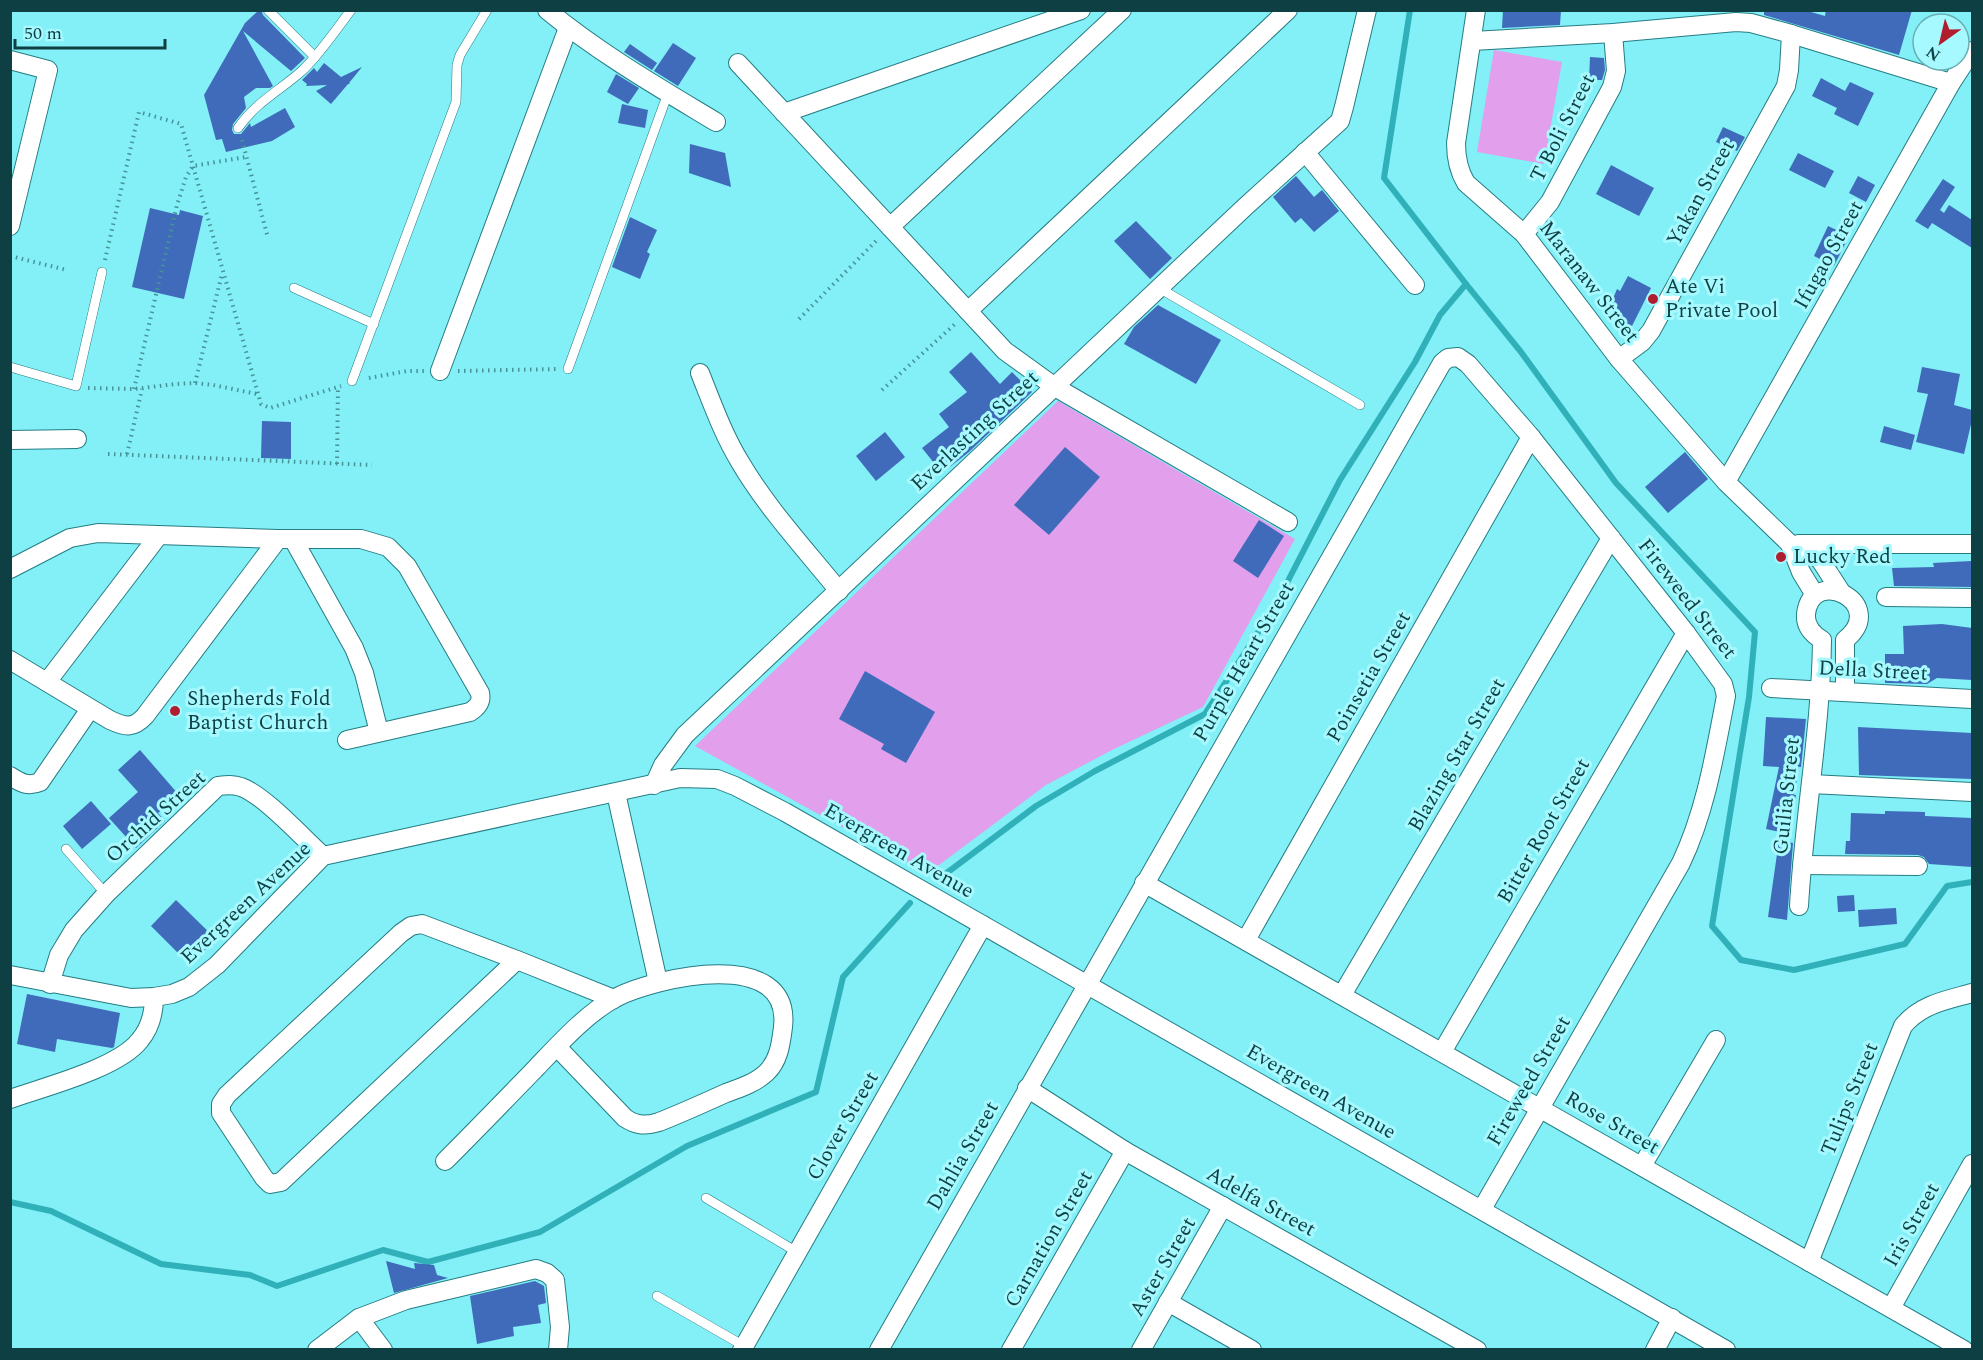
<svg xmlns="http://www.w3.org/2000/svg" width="1983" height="1360" font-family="Spectral,serif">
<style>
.green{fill:#e19fec}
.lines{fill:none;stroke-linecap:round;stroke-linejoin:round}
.stream{stroke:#30b1b9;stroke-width:6}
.building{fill:#3f6bba}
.lane-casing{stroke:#257d83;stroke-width:10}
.street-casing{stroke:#257d83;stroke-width:20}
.path{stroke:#469399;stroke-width:4;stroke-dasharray:1.5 4.5;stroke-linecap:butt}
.lane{stroke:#fff;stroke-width:9}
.street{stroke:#fff;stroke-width:18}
.poi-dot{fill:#b01d2f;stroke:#a6f9ff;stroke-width:2}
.labels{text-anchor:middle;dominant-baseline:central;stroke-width:6;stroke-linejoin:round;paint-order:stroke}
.street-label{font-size:21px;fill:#0e3f42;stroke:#a6f9ff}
.poi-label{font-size:21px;fill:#0e3f42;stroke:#a6f9ff;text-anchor:start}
</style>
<rect width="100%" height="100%" fill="#83eff7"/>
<g class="green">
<path d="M1494,50L1562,62L1544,164L1477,152Z"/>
<path d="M1058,401L1295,539L1203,707L1112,750L1046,785L927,874L695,746Z"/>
</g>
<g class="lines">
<g class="stream">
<path d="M1410,10L1384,178L1466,284L1521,352L1616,483L1755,632L1749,697L1712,926L1741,960L1794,970L1905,944L1947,886L1972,882"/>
<path d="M940,878L1036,806L1095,771L1205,714L1274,608L1340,480L1415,362L1440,315L1466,284"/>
<path d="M10,1202L51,1211L161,1264L250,1275L277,1286L383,1250L428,1262L540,1232L687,1146L816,1092L843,977L910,903"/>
</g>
</g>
<g class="building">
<path d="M259,10H261L263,15L305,58L291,71L243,31L273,86L270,88H256L244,97L246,108L233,124L232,130L234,134H241L250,123L251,127L285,108L295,127L272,141L226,152L222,139L216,140L204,95L245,23Z"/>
<path d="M1503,10H1561L1560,25L1502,28Z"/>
<path d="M1764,10H1804L1825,16L1826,10H1912L1899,55L1764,15Z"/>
<path d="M673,43L696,58L678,86L654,71Z"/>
<path d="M630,44L657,63L652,70L624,52Z"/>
<path d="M1590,57L1604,58L1605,70L1602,80H1589Z"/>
<path d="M324,63L341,77L362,67L349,83L350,84H348L331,104L316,91L327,85L306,86L307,84L302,80L314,68L317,72Z"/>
<path d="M616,74L639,88L628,104L607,92Z"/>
<path d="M1821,78L1845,91L1850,82L1874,93L1858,126L1834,114L1837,108L1812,96Z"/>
<path d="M622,104L648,110L645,128L618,123Z"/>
<path d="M1723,127L1745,137L1737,151L1716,142Z"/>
<path d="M690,144L725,153L731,187L689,173Z"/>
<path d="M1798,153L1834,171L1825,188L1789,170Z"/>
<path d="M1611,165L1654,188L1639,216L1596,194Z"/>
<path d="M1296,176L1314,197L1322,190L1339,211L1314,232L1301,218L1295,223L1273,197Z"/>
<path d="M1858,176L1875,185L1866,202L1849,193Z"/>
<path d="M1943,179L1955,187L1940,210L1944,213L1949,205L1972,220V248L1932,223L1928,229L1915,221Z"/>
<path d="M150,208L179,215L180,210L203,216L184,299L132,287Z"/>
<path d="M630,217L657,230L647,252L650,254L640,279L612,267Z"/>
<path d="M1136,221L1172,258L1150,279L1114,241Z"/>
<path d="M1828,226L1849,236L1834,266L1814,256Z"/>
<path d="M1628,276L1651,288L1630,330L1610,306L1617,289L1620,291Z"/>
<path d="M1158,305L1221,340L1196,384L1124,344L1134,327Z"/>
<path d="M971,352L1000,384L1012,372L1032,392L969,452L942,473L922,448L949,427L939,414L967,392L949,372Z"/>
<path d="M1922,367L1960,374L1954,405L1972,410V420L1964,454L1916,442L1928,394L1917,392Z"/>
<path d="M262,421L291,422V459L261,458Z"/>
<path d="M1884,426L1915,435L1911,450L1880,442Z"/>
<path d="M885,432L905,457L876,481L856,456Z"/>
<path d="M1065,447L1100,477L1049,535L1014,505Z"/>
<path d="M1685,452L1708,479L1668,513L1645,487Z"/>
<path d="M1259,520L1284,536L1258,578L1233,561Z"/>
<path d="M1971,561L1972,587L1894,586L1892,568L1934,567L1933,563Z"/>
<path d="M1942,624L1972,628V680L1937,678L1927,684L1885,683V654H1904L1903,626Z"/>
<path d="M865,671L935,712L906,763L881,749L884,744L839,719Z"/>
<path d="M1766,717L1806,719L1801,767H1799L1794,795H1796L1789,834L1766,829L1779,767L1763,766Z"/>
<path d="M1858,727L1972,733V779L1859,775Z"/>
<path d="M140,750L179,795L158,813L165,821L136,848L109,818L138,792L118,770Z"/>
<path d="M91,801L111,824L82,849L63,826Z"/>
<path d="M1885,811L1925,812V816L1972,818V867L1929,864L1924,857L1918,855L1845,854L1846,841H1850L1851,813L1885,814Z"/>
<path d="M1779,840L1793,843L1787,920L1768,917Z"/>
<path d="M1854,895L1855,911L1838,912L1837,896Z"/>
<path d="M176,900L216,939L190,965L151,926Z"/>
<path d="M1896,908L1897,924L1859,927L1858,910Z"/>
<path d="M27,994L120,1013L114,1047L112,1048L57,1039L55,1052L17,1044Z"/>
<path d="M386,1261L415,1269L414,1263L434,1265L437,1275L448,1278L394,1293Z"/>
<path d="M535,1281L544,1286L546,1303L538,1305L541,1323L513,1327L514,1336L477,1344L470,1296Z"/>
</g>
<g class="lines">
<g class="lane-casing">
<g id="lane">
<path d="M268,10L315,57"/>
<path d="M238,128C258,100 280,91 304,69C321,52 336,30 351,10"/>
<path d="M294,288L374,324"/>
<path d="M1159,288L1360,405"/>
<path d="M10,367L76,386L102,272"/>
<path d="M568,369L668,93"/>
<path d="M352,381L456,102L457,65L460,55L487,10"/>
<path d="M66,849L106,894"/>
<path d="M706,1198L797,1252"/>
<path d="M657,1296L744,1346"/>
</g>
</g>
<g class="street-casing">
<g id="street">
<path d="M547,10C599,53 658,87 716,122"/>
<path d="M1476,10L1456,143C1456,158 1458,170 1466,183L1524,234L1619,359L1726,482L1790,544L1813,554L1821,561L1841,592"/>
<path d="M1472,41L1613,33L1736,22L1751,23L1791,34L1951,83"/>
<path d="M10,60L48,70L10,226"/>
<path d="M738,63L1005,351L1055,387L1288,522"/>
<path d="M784,113L1081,10"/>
<path d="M1305,152L1415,285"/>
<path d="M890,227L1122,10"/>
<path d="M1524,234L1550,202L1612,87L1616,71L1613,33"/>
<path d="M968,311L1288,10"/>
<path d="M1619,359L1642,342L1651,331L1786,86L1789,70L1791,34"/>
<path d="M440,371L568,28"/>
<path d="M700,373C712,403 723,434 740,462C767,508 805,549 839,591"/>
<path d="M10,440L77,439"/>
<path d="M1726,482L1951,83L1972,51"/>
<path d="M293,539L354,648L364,673L379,732"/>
<path d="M1790,544L1801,572L1815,595"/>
<path d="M1798,544H1972"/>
<path d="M10,569L70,538L98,533L278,539H361L388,547L407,566L480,693C482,702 478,707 470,712L347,740"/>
<path d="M1886,597L1972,598"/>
<path d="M10,660L110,720C125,727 133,729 145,716L278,539"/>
<path d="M47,682L159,535"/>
<path d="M1771,688L1972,699"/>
<path d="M10,776C21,783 28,787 40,782L90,709"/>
<path d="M1811,784L1972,792"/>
<path d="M654,785L663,765L685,735L1246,206L1340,121L1344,107L1367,10"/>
<path d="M616,793L658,982"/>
<path d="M1802,865L1918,866"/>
<path d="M1144,883L1964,1350"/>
<path d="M1799,906C1804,817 1821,729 1822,640C1812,634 1805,626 1806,614C1812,564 1890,604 1845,640V692"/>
<path d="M1246,940L1531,437"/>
<path d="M517,960L281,1182L270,1184L264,1178L221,1113V1104L227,1095L401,933L411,926L422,924L517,960L614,999"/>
<path d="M10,975L131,998L154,997L172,994L189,987L217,965L323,856L680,778L717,779L735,786L785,812L1726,1350"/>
<path d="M50,984L59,955L74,930L106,894L218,786C226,785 233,784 241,787C264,795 303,838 323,856"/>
<path d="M1342,995L1611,538"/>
<path d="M1442,1052L1686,633"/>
<path d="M1027,1088L1125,1151L1477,1350"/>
<path d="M10,1099C44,1087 119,1068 140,1040C150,1028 154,1012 154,997"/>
<path d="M445,1161C476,1130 506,1099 537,1067C560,1043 586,1014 615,998C656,977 792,946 783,1027C781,1043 779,1061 766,1073C755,1083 740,1088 726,1093C704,1103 682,1113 659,1122C646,1126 637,1126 625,1118L557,1047"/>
<path d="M1642,1166L1716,1040"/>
<path d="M1809,1262L1903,1026C1921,1004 1947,1000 1972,993"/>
<path d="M1168,1302L1252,1350"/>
<path d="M1891,1308L1972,1164"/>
<path d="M359,1318L383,1350"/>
<path d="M317,1350L359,1318L406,1300L536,1269L547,1273L555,1280L560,1327L558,1350"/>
<path d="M742,1350L983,925"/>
<path d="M879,1350L1442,363L1448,358L1458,357L1468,364L1531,437L1686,633L1723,684L1726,696C1715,753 1706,810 1681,863L1482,1209"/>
<path d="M1011,1350L1125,1151"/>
<path d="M1141,1350L1223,1206"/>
<path d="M1655,1350L1672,1318"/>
</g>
</g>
<g class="path">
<path d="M242,140L268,238"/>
<path d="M10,256L67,270"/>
<path d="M105,260L139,112L181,124L261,404L270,408L341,386"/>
<path d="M799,319L878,239"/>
<path d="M458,371L556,369"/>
<path d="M369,378L407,371H424"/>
<path d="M195,383L222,274"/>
<path d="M88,388L134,389L176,384L195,383L213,385L257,394"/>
<path d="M134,389L177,205L186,177L193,166L246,157"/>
<path d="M882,390L955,324"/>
<path d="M108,454L372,465"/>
<path d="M127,454L142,389"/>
<path d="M337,464L338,387"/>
</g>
<use href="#lane" class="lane"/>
<use href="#street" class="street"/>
</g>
<g class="poi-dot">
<circle cx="1653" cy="299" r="6"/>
<circle cx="1781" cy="557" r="6"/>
<circle cx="175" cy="711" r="6"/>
</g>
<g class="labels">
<g class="street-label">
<text transform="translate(1563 128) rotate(-63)">T Boli Street</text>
<text transform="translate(1701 193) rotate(-61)">Yakan Street</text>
<text transform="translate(1829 255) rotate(-61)">Ifugao Street</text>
<text transform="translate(1589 282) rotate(52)">Maranaw Street</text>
<text transform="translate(975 431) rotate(-43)">Everlasting Street</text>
<text transform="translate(1687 599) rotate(52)">Fireweed Street</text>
<text transform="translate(1244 662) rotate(-60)">Purple Heart Street</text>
<text transform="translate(1873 671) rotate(3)">Della Street</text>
<text transform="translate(1369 677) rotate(-60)">Poinsetia Street</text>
<text transform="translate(1457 755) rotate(-60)">Blazing Star Street</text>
<text transform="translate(1787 796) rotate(-84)">Guilia Street</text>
<text transform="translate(156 817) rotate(-42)">Orchid Street</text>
<text transform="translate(1544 831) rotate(-60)">Bitter Root Street</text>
<text transform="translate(899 851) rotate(30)">Evergreen Avenue</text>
<text transform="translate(246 903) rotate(-43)">Evergreen Avenue</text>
<text transform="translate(1529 1081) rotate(-60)">Fireweed Street</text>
<text transform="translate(1321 1092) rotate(30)">Evergreen Avenue</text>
<text transform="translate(1850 1099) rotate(-68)">Tulips Street</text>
<text transform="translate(1612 1123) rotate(30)">Rose Street</text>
<text transform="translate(843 1126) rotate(-60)">Clover Street</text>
<text transform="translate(963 1156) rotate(-60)">Dahlia Street</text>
<text transform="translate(1261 1202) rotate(29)">Adelfa Street</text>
<text transform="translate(1912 1225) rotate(-61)">Iris Street</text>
<text transform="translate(1049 1239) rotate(-60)">Carnation Street</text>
<text transform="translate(1163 1267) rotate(-60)">Aster Street</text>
</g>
<g class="poi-label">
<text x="1665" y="287">Ate Vi<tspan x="1665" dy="24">Private Pool</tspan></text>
<text x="1793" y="557">Lucky Red</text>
<text x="187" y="699">Shepherds Fold<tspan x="187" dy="24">Baptist Church</tspan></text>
</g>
</g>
<rect width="1983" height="1360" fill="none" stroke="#0e3f42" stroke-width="24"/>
<g transform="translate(1941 42) rotate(214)"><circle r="28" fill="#a6f9ff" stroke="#69afb3" stroke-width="1.5"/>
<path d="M0-4.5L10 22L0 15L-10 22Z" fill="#b01d2f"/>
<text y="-9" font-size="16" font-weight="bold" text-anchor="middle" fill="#0e3f42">N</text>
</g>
<path d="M15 39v9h150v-9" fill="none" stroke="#0e3f42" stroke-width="3"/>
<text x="24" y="39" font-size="18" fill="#0e3f42" stroke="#a6f9ff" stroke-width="4.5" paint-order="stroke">50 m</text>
</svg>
